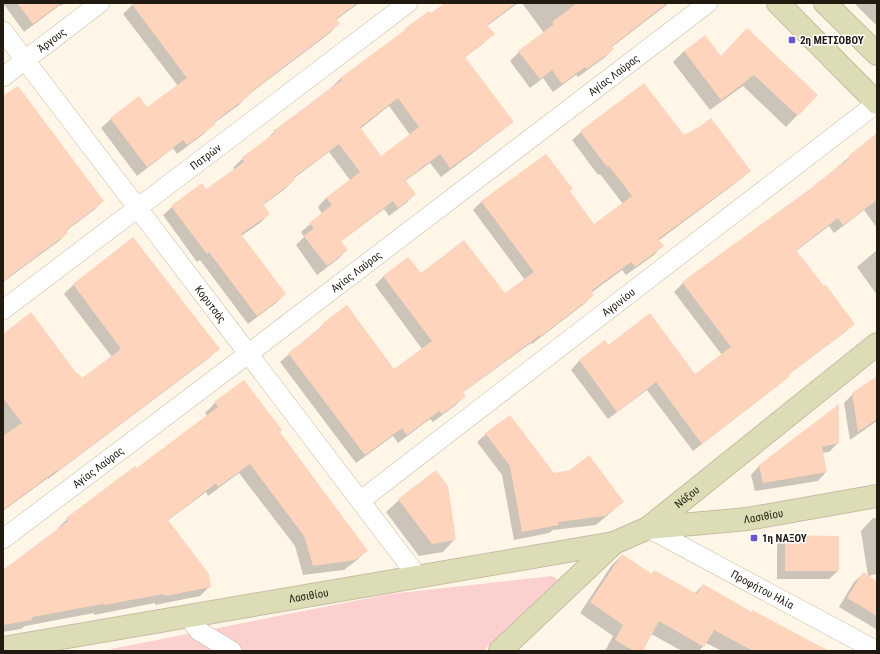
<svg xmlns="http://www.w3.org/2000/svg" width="880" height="654" font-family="'Roboto Condensed',sans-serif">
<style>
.green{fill:#fcd0cf}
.shadow{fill:#0003;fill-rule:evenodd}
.building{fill:#fed4bd;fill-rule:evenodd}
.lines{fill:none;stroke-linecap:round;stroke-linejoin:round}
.street-casing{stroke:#c9bba3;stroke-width:20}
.secondary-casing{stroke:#c9bba3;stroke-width:24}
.street{stroke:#fff;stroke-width:19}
.secondary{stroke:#dcddb7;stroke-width:22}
.poi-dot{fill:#6c54ce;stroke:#fff;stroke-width:1.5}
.labels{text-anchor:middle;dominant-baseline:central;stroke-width:3;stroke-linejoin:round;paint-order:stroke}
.street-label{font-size:11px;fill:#201a11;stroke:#fff}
.poi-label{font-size:11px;font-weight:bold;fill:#201a11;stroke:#fff;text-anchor:start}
</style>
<rect width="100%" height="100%" fill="#fff6e7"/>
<path class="green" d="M552,576L558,580L483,651H111V649L390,594Z"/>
<g class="shadow">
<path d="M3,3H65L61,6L60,5L24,32Z"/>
<path d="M134,3H359L336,20L339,23L330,33L248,95L239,105L214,123L205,133L177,154L173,148L137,176L101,128L111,119L139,98L147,108L178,86L123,14Z"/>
<path d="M446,3H518L487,26L493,34L484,43L464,58L512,122L503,130L441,177L430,163L405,181L415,194L406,203L389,216L384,209L340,242L347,250L338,259L317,275L296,245L304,237L301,232L322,214L318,207L326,198L350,180L329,152L293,179L294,180L285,189L263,205L269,214L260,223L241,236L285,294L276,303L248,324L200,260L197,262L163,215L172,207L206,191L235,170L233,168L242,159L265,141L274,132L332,87L341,78L400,35L428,12L430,15ZM389,106L410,135L381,157L360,129Z"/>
<path d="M522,3H669L612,47L613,49L604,58L578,77L576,75L553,92L543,78L530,88L510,61L519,52L544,33Z"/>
<path d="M854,3H877V26Z"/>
<path d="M684,51L720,57L817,95L786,127L743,86L710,110L673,62Z"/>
<path d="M3,98L103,201L95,209L66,231L67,233L59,241L3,282Z"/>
<path d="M581,132L683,136L750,171L741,179L658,241L662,246L654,255L626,275L622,270L591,293L593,295L584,304L532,344L531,343L462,393L464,396L456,405L433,422L430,419L398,443L393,436L356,463L280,362L324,324L394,370L422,349L375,285L384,276L420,274L504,295L525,280L473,210L481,202L569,192L594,225L623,204L600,174L598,175L572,140Z"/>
<path d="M873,137L877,141V228L864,210L834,233L829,226L796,251L853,324L845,332L788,375L780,384L693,451L647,390L608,419L571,370L579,361L605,342L608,346L694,375L722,355L674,292L683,283L809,191Z"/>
<path d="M133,238L218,349L209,358L48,479V478L3,511V335L77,375L82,379L112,357L64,294L73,285Z"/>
<path d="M877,250V295L857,267Z"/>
<path d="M877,377V421L850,440L844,403L853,394Z"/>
<path d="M244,381L279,433L367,550L357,560L344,570L303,575L295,546L239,473L208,496L206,492L167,521L210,586L200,596L155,605V603L94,615V613L25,626L21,629L3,632V571L58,530L57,529L67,519L136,469L207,416L205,413L215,403Z"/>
<path d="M838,406V443L829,452L822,453L826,472L818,481L755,491L751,475L759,466Z"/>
<path d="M486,434L553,474L623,502L596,525L553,530L549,533L514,540L502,475L477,442Z"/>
<path d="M399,500L455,539L443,552L419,556L386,512Z"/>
<path d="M873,518H877V574L868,576L861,531Z"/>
<path d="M785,536L838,571L829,579H777V545Z"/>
<path d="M622,555L651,575L654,571L694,594L703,585L812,651H722L706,643L699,651H682L651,634L641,651H605L613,636L580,613L611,566Z"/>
<path d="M863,574L877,582L876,629L839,607L854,582Z"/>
</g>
<g class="building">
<path d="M17,3H61L33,24Z"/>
<path d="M131,3H357L336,19L340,24L248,94L249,96L214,122L216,124L187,145L183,140L147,167L110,118L139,96L147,107L187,78Z"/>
<path d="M445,3H516L487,25L495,34L465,57L514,122L450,168L440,154L405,180L416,194L398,208L393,201L341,241L348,250L327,266L304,236L314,228L309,223L332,205L326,198L360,172L339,144L294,177L295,180L263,204L270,214L241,234L286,294L257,316L209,252L207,254L171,206L202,183L206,189L244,162L241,158L275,133L273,131L342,80L340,78L405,30L404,29L429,11L431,13ZM398,98L419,127L381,156L360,127Z"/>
<path d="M577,3H667L612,46L614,49L587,69L585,67L562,84L552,70L540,79L518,51L554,24L552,22Z"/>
<path d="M747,28L818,95L798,116L754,75L721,100L684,51L705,35L721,56Z"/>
<path d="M644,83L684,135L699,127L711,118L751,171L658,239L664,246L635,267L631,262L591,291L594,295L541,336L540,335L463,392L466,396L442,414L439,411L407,435L402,428L365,455L288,353L324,325L323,323L347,305L394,369L432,341L383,276L408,257L421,273L464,240L505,293L534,272L481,201L546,154L573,189L570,191L594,224L632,196L609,166L607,167L580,131Z"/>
<path d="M18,86L104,201L66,230L68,233L3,281V96Z"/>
<path d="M877,133V200L843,225L838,218L796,250L824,286L826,285L855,324L789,374L790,376L702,444L656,382L617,412L579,360L605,340L608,345L650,313L695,374L731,347L682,282L814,186H813L850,158L848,156Z"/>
<path d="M133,237L220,349L58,471L57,470L3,510V436L22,423L3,398V334L31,312L77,374L78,373L82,378L121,349L73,284Z"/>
<path d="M877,376V419L858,432L852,393Z"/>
<path d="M244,380L282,430L280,432L368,551L355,560L313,566L304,536L250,464L218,487L216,483L168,520L209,574L211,587L165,596L164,594L104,605L103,604L32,617V620L3,625V570L68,521L66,518L135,466L137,468L218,407L214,402Z"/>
<path d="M839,404V443L822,447L827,472L763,483L759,465Z"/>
<path d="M510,415L554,473L570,470L589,455L624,502L605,516L558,522L559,525L522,532L510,466L485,433Z"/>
<path d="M436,470L448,486L456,540L432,544L398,499Z"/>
<path d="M785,535L839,536V571H785Z"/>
<path d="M622,554L652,574L654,570L697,594L703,584L752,612V610L829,651H753L714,630L704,647L659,621L643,651H634L615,640L623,625L590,602Z"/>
<path d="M863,572L877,581V616L847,598Z"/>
</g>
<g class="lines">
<g class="street-casing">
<g id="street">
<path id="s1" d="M3,31L418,577"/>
<path id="s2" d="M3,77L100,3"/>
<path id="s3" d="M3,310L408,3"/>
<path id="s4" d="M360,501L877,103"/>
<path id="s5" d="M648,528L877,651"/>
<path id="s6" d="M3,539L248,354L708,3"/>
<path d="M188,617L199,631L232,651"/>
</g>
</g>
<g class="secondary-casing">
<g id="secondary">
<path d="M778,3L877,103"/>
<path d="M825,3L877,54"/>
<path id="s7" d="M648,528L747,519L877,496"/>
<path id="s8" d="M3,648L614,543"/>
<path id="s9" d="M500,651L614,543L648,528L877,344"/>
</g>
</g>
<use href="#street" class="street"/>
<use href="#secondary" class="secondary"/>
</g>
<g class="poi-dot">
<rect x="788" y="36" width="8" height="8" rx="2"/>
<rect x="750" y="534" width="8" height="8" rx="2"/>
</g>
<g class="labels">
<g class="street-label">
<text stroke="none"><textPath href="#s2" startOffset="61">Άργους</textPath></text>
<text stroke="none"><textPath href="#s6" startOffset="767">Αγίας Λαύρας</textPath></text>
<text stroke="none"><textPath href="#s3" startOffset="254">Πατρών</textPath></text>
<text stroke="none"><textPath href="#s6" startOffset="443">Αγίας Λαύρας</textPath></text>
<text stroke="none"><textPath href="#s4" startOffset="326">Αγρινίου</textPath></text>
<text stroke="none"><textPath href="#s1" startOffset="343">Κορυτσάς</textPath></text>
<text stroke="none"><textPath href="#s6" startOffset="119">Αγίας Λαύρας</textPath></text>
<text stroke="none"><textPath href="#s9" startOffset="244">Νάξου</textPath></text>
<text stroke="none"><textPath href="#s7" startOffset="116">Λασιθίου</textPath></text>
<text stroke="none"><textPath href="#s5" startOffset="130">Προφήτου Ηλία</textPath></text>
<text stroke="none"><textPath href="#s8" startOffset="310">Λασιθίου</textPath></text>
</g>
<g class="poi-label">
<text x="800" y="40">2η ΜΕΤΣΟΒΟΥ</text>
<text x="762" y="538">1η ΝΑΞΟΥ</text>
</g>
</g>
<rect width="880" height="654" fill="none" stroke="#201a11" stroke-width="8"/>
</svg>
